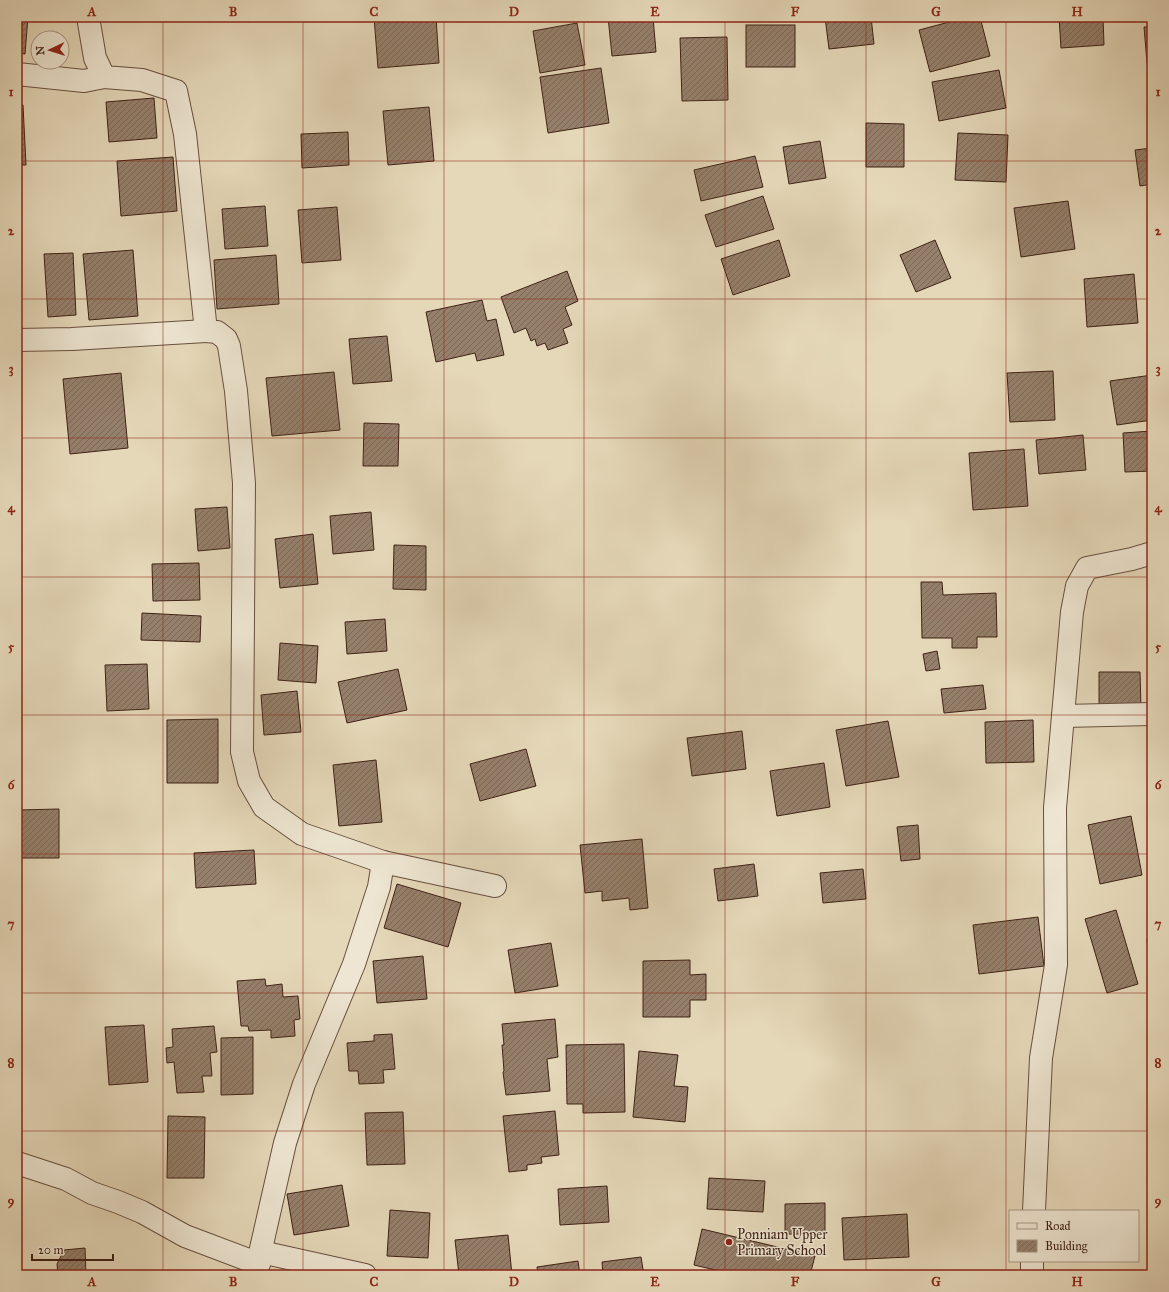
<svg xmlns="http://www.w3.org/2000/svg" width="1169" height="1292" font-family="'IM FELL Great Primer',serif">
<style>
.building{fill:url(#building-hatch);stroke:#3f2116}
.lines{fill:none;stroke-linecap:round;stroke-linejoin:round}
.minor-casing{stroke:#684f3f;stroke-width:24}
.minor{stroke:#eee6d2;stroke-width:22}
.grid{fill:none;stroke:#8f2418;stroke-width:1;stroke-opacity:0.55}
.poi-dot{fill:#8f2418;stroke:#eee6d2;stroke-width:1.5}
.labels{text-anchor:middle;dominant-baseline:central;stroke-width:3;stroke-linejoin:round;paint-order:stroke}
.poi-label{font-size:14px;fill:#3f2116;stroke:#eee6d2;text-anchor:start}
.neatline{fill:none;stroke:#8f2418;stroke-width:1.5}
.grid-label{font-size:13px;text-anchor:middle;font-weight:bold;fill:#8f2418}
</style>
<defs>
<pattern id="building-hatch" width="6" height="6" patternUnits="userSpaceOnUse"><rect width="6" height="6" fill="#95806b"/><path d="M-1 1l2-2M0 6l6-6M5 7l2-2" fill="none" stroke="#7b6857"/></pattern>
</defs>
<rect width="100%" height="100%" fill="#e5d8b9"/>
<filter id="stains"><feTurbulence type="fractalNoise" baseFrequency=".005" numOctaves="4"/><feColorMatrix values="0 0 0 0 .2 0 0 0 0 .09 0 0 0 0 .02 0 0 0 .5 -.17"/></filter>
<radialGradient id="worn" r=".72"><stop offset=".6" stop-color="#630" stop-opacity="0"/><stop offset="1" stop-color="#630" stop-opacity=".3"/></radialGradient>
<g class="building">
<path d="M17,17H28L25,54L17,53Z"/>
<path d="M374,17H436L439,63L378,68Z"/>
<path d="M608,17H653L656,52L612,56Z"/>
<path d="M825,17H871L874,44L829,49Z"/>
<path d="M968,17H980L990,56L930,72L919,30Z"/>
<path d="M1059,17H1103L1104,45L1061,48Z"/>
<path d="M577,23L585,65L540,73L533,31Z"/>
<rect x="746" y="25" width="49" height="42"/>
<path d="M1144,27H1152V63H1147Z"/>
<path d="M727,37L728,100L682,101L680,38Z"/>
<path d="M601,68L609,123L548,133L540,77Z"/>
<path d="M999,70L1006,108L939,121L932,82Z"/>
<path d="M154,98L157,138L109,142L106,102Z"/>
<path d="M17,105H23L26,165H17Z"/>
<path d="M429,107L434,161L388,165L383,111Z"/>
<path d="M866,123L904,124V167H866Z"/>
<path d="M348,132L349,165L302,168L301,134Z"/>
<path d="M958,133L1008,135L1006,182L955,180Z"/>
<path d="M820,141L826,178L789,184L783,147Z"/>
<path d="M1152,148V184L1140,186L1135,150Z"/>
<path d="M755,156L763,187L701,201L694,170Z"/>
<path d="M173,157L177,211L121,216L117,161Z"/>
<path d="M763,196L774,229L716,247L705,215Z"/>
<path d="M1068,201L1075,249L1021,257L1014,208Z"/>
<path d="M265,206L268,246L225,249L222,209Z"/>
<path d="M337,207L341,260L302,263L298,210Z"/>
<path d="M779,240L790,276L733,295L721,259Z"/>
<path d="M935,240L951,278L916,292L900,255Z"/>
<path d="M133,250L138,316L89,320L83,254Z"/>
<path d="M73,253L76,315L48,317L44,254Z"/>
<path d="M276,255L279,304L217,309L214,260Z"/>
<path d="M567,271L578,301L565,307L572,325L563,329L568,343L548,350L545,343L537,346L535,339L531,341L526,328L514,333L501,297Z"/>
<path d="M1134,274L1138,323L1087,327L1084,279Z"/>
<path d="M482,300L487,321L496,319L504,355L477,361L475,353L436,362L426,312Z"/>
<path d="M387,336L392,381L353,384L349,339Z"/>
<path d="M1053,371L1055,420L1010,422L1007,373Z"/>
<path d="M334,372L340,430L272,436L266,378Z"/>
<path d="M121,373L128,448L70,454L63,379Z"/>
<path d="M1152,375V420L1117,425L1110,381Z"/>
<path d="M364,423L399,424L398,466H363Z"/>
<path d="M1152,431V471L1125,472L1123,433Z"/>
<path d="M1083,435L1086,470L1039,474L1036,440Z"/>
<path d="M1024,449L1028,506L973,510L969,453Z"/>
<path d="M227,507L230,548L198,551L195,509Z"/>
<path d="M371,512L374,550L333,554L330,516Z"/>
<path d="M313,534L318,584L280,588L275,539Z"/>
<path d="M394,545L426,546V590L393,589Z"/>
<path d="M199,563L200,600L153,601L152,564Z"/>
<path d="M921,582H942L943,595L996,593L997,637H977V648H952V638H922Z"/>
<path d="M142,613L201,616L200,642L141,640Z"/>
<path d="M385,619L387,651L347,654L345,622Z"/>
<path d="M280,643L318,646L316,683L278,680Z"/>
<path d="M937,651L940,669L926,671L923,654Z"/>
<path d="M147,664L149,709L107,711L105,665Z"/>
<path d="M398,669L407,710L347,723L338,682Z"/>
<path d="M1099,672H1140L1141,708L1099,709Z"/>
<path d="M983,685L986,709L944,713L941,689Z"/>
<path d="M297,691L301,732L264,735L261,695Z"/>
<path d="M218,719V783H167V720Z"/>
<path d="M1033,720L1034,762L986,763L985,722Z"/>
<path d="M888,721L899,777L846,786L836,730Z"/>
<path d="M742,731L746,769L692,776L687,738Z"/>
<path d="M526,749L536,786L480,801L470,764Z"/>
<path d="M376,760L382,822L339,826L333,765Z"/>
<path d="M824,763L830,807L777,816L770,771Z"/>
<path d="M59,809V858H19L18,810Z"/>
<path d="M1131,816L1142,875L1100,884L1088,825Z"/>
<path d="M918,825L920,859L901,861L897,827Z"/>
<path d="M642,839L648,908L630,910L629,898L602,901V891L585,893L580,845Z"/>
<path d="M254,850L256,884L196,888L194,853Z"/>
<path d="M754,864L758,896L718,901L714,869Z"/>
<path d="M863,869L866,899L823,903L820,873Z"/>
<path d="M397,884L461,903L448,947L384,928Z"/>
<path d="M1116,910L1138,984L1107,993L1085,919Z"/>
<path d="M1038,917L1044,966L979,974L973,925Z"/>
<path d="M1152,938V987H1151L1147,939Z"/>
<path d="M551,943L558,986L515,993L508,950Z"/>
<path d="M423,956L427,999L377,1003L373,961Z"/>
<path d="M690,960V975L706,974V1000H690V1017H643V961Z"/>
<path d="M265,979L266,986L282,984L283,997L298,996L300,1019L294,1020L295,1036L271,1038V1030L249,1031L248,1026H241L237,981Z"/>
<path d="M555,1019L558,1057L547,1059L550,1091L506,1095L503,1072L504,1071L502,1045H504L502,1024Z"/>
<path d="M144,1025L148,1082L109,1085L105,1027Z"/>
<path d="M214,1026L217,1052L210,1053L212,1076H202L204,1092L177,1093L174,1062L167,1063L166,1048L173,1047L172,1029Z"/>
<path d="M392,1034L395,1069L383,1070L384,1083L359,1084L358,1071H349L347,1043L374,1041V1035Z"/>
<path d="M253,1037V1094L221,1095V1038Z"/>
<path d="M624,1044L625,1112L583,1113V1104H567L566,1045Z"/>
<path d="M639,1051L678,1055L674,1086L688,1087L685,1122L633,1117Z"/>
<path d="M555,1111L559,1155L541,1157L542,1163L527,1165V1170L509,1172L503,1116Z"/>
<path d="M403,1112L405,1164L367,1165L365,1113Z"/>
<path d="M168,1116L205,1117L204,1178H167Z"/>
<path d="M709,1178L765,1181L763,1212L707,1209Z"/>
<path d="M342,1185L349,1226L294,1235L287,1194Z"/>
<path d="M607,1186L609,1222L560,1225L558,1189Z"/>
<path d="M825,1203V1234H785V1204Z"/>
<path d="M390,1210L430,1213L428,1258L387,1256Z"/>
<path d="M907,1214L909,1257L844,1260L842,1218Z"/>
<path d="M702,1229L815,1256L810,1275H737L694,1265Z"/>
<path d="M508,1235L512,1275H459L455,1240Z"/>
<path d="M85,1248L86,1275H58L57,1264L64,1250Z"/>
<path d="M641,1257L644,1275H603L602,1262Z"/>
<path d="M578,1261L580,1275H538L537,1267Z"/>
</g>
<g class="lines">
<g class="minor-casing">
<g id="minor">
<path d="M88,17L95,58L104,77L142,80L176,91L185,134L206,331L217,332L226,339L229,346L236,391L244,483L242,752L249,781L264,807L302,834L383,862L495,886"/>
<path d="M17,74L84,81L104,77"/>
<path d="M17,340L72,339L206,331"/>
<path d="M1063,716L1152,714"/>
<path d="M17,1163L66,1179L92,1193L118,1202L142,1212L185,1236L259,1264"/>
<path d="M1034,1211L1041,1058L1056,965L1055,808L1072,612L1077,586L1087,568L1132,559L1152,553"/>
<path d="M261,1252L365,1275"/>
<path d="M255,1275L285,1143L304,1084L354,964L379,887L383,862"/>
<path d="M1032,1275V1261"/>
</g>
</g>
<use href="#minor" class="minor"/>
</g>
<path class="grid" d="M163,17V1275M303,17V1275M444,17V1275M584,17V1275M725,17V1275M866,17V1275M1006,17V1275M17,161H1152M17,299H1152M17,438H1152M17,577H1152M17,715H1152M17,854H1152M17,993H1152M17,1131H1152"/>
<circle class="poi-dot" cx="729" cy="1242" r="4"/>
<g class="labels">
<g class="poi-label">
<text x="737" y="1234">Ponniam Upper<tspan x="737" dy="16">Primary School</tspan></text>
</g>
</g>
<rect width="1169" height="1292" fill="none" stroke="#e5d8b9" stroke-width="44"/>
<rect x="1009" y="1210" width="130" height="52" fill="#eee6d2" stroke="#a89787"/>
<rect x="1017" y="1223" width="20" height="6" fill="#eee6d2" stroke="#a89787"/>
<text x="1045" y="1230" font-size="12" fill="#3f2116">Road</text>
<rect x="1017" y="1240" width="20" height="12" fill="url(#building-hatch)" stroke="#a89787"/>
<text x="1045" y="1250" font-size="12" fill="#3f2116">Building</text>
<g transform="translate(50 50) rotate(266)"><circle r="19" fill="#eee6d2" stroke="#a89787"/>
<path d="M0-3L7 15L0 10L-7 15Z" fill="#8f2418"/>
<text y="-6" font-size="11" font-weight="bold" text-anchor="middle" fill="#3f2116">N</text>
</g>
<path d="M32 1254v6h81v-6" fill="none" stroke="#3f2116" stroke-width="2"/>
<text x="38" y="1254" font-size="12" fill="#3f2116" stroke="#eee6d2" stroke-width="3" paint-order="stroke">20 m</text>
<rect x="22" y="22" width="1125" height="1248" class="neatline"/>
<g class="grid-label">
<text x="92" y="16">A</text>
<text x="233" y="16">B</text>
<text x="374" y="16">C</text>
<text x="514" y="16">D</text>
<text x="655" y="16">E</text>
<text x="795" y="16">F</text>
<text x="936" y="16">G</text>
<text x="1077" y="16">H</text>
<text x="11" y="96">1</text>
<text x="1158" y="96">1</text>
<text x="11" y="235">2</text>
<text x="1158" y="235">2</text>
<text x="11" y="373">3</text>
<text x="1158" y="373">3</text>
<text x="11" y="512">4</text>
<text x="1158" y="512">4</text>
<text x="11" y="651">5</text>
<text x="1158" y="651">5</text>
<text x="11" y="789">6</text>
<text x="1158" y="789">6</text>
<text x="11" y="928">7</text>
<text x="1158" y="928">7</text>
<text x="11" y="1067">8</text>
<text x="1158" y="1067">8</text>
<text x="11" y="1205">9</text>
<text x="1158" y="1205">9</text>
<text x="92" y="1286">A</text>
<text x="233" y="1286">B</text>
<text x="374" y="1286">C</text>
<text x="514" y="1286">D</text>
<text x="655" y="1286">E</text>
<text x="795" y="1286">F</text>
<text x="936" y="1286">G</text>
<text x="1077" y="1286">H</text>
</g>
<rect width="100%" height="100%" filter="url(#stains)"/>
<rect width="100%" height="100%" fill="url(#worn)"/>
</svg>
